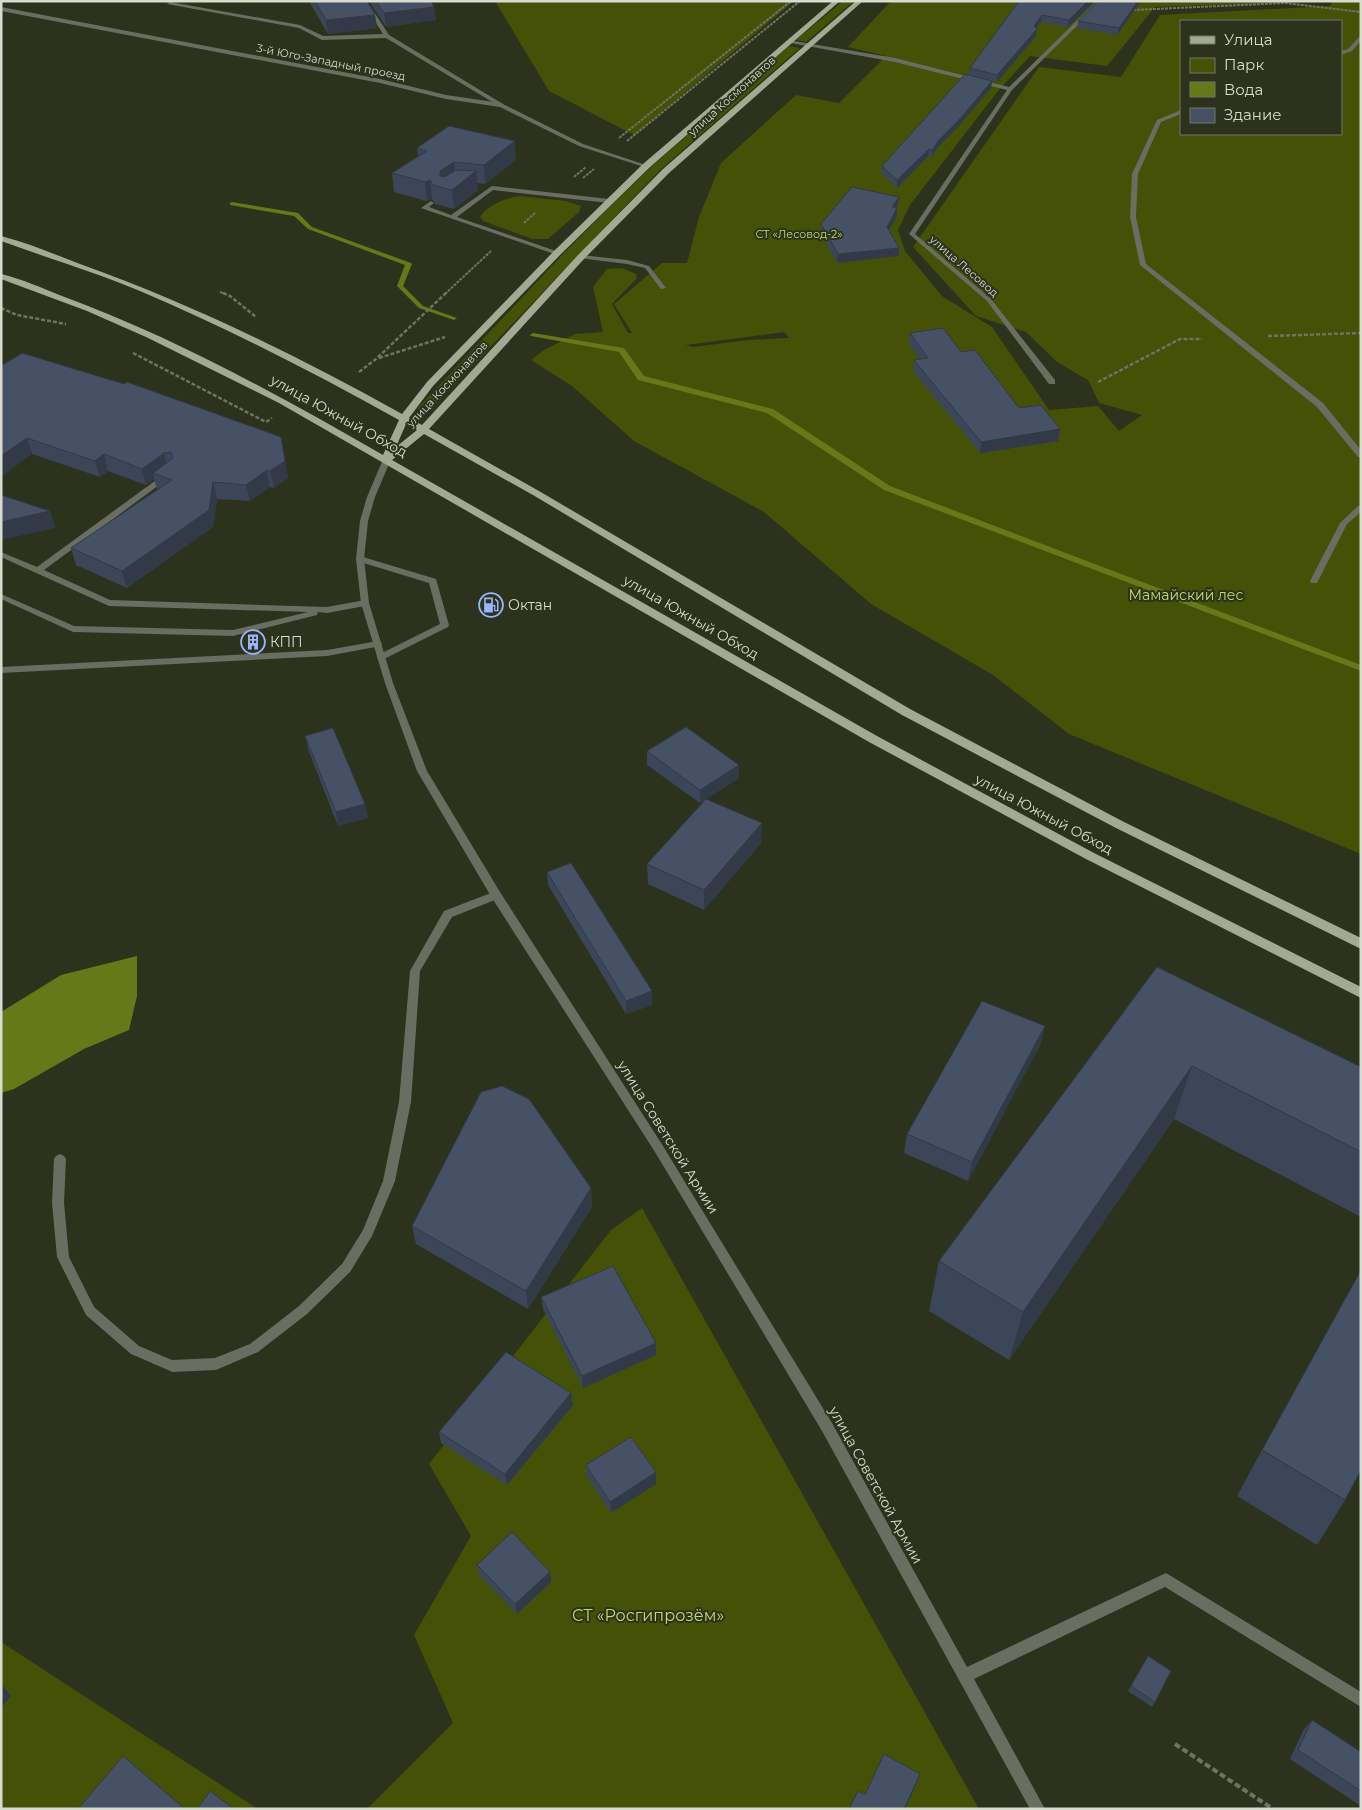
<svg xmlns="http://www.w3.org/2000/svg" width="1362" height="1810" font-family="Montserrat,sans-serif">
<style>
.green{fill:#445107;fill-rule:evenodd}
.water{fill:#667818}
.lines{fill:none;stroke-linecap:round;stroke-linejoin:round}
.stream{fill:#667818;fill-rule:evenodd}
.path-far2{stroke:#6f7462;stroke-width:2;stroke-dasharray:3 1;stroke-linecap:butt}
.path-far1{stroke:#6f7462;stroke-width:2.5;stroke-dasharray:4 2;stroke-linecap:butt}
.path{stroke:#6f7462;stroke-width:4;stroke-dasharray:6 3;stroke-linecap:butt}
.service{fill:#6a6d62;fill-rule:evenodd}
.minor{fill:#6a6d62;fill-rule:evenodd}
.primary{fill:#a3aa93;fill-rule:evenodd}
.wall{fill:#3d4658}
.shaded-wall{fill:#323947}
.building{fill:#475166;stroke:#323947}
.labels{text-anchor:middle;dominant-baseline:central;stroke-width:4;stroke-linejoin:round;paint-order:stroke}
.far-street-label{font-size:11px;fill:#d7dcce;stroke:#2c321c}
.far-park-label{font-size:11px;fill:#c2dd66;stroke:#2c321c}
.street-label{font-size:14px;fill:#d7dcce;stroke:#2c321c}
.park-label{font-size:14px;fill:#c2dd66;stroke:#2c321c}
.poi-label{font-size:14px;fill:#d7dcce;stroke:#2c321c;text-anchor:start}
.near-park-label{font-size:16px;fill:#c2dd66;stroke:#2c321c}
</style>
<rect width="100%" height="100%" fill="#2c321c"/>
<g class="green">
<path d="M495,1H794L634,135L549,91Z"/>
<path d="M843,1H854L806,42L796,40Z"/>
<path d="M891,1H1329L1155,7L1107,66L1030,56L998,91L910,205L898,230L905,251L942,296L992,327L1049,410L1098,406L1119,431L1142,415L1099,403L1088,380L1057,362L1026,332L976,316L913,247L1039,67L1121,77L1160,15L1330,6L1333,1H1361V854L1069,734L993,675L871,604L764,512L634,441L572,386L531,360L544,350L575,334L603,332L593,287L607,269L622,268L636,274L637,278L612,304L628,333H632L614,304L662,263H687L699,217L721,163L796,95L839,103L886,56L848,47ZM1181,21H1341V134H1181ZM784,332L789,338L748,340L693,347L686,345Z"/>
<path d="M789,46L800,48L660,170L430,410L417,409L563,254L615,202L651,167Z"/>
<path d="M519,196L566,201L581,206L579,212L548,239H532L483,221L480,217C487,205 506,198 519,196Z"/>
<path d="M642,1208L979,1809H367L453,1723L414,1635L471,1536L429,1464L611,1230Z"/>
<path d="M1,1642L258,1809H1Z"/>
</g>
<path class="water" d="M137,956V996L129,1030L84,1049L14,1089L1,1093V1012L61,975Z"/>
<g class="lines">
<g class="stream">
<path d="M232,202L298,213L312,227L411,263L412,264L403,286L423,306L457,318L454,320L419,308L397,286L405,265L308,229L294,216L230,205V203Z"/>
<path d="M533,333L624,348L644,376L773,409L890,486L1361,665V671L884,490L767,413L638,380L619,352L531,336L530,335Z"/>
</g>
<g class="path-far2">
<path d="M1133,10L1285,3L1361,12"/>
<path d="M619,138L791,1"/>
<path d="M627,141L800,1"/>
<path d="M574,177L586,167"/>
<path d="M583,178L594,169"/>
<path d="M524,223L536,212"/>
<path d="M220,292L226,294"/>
<path d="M445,294L491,251"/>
</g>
<g class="path-far1">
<path d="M223,293L230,296L256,317"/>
<path d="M1,308L17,315L66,324"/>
<path d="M1268,336L1361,333"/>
<path d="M133,353L266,422L272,418"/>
<path d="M379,358L445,337"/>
<path d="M359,372L376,359L446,293"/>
<path d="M1098,382L1180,339H1202"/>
</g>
<path class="path" d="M1175,1744L1273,1809"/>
<g class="service">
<path d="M362,1H367L389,35L503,104V106H499L386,38L322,40L299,28L167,4L170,2L300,25L323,36L383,34Z"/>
<path d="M492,186L609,199L612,201L609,203L493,190L457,217L559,252L560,253L557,255L421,208L431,201L434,203L429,207L451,215Z"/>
<path d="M581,255L627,260L649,266L666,288L661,289L645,268L627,264L579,258V256Z"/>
<path d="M163,475H166L170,477L44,570L110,600L327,607L365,600L369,603L365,606L327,613L318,612L317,615L233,636L73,632L1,599V594L74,626L233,630L308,612L109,606L1,557V552L37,567Z"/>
<path d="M357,557H363L436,579L449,625L448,627L384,659H378L377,657L378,655L440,624L429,583L357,561Z"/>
<path d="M378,641L381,642L382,644L381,646L327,656L1,673V667L327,650Z"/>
<path d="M496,891L501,895L500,898L452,917L420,971L411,1102L395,1181L372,1236L350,1272L307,1314L258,1352L216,1370L172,1372L168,1370L131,1354L86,1315L57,1257L52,1203L54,1159L56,1156L60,1154L64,1156L66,1159L64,1203L69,1257L94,1307L139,1346L172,1360L215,1358L250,1344L299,1306L342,1264L363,1230L383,1181L399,1102L410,971L444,911Z"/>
</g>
<g class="minor">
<path d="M1097,1H1102L1012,90L915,234L991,299L1055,380V384H1049L987,301L909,234L1007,90L895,62L785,42L788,40L895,58L1009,87Z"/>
<path d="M1,7L380,79L446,95L501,103L583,144L649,166L644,167L579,146L500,107L446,99L380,83L1,11Z"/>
<path d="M1361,35V41L1352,51L1341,55V51L1348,49Z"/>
<path d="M1181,110V114L1161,122L1138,174L1136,217L1146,264L1323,403L1361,450V457H1358L1317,407L1140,265L1130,217L1132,174L1157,120Z"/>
<path d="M384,457H390L391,459L375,497L368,521L364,559L369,603L393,683L427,771L500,892L663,1146L832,1423L967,1667L1166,1573L1361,1692V1707L1165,1587L974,1679L1045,1809H1030L822,1431L655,1152L492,898L417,771L385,683L361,603L356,559L360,521L367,497Z"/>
<path d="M1358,506H1361V512L1347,524L1317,583H1311L1310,581L1340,523Z"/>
</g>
<path class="primary" d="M833,1H840L649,168L560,255L433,386L409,418L422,425L578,255L663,169L856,1H863L669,173L584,259L429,429L539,491L910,709L1124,822L1361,938V949L1116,828L902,715L533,495L424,434L392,460L877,736L1094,853L1361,987V998L1086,859L869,742L279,403L146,337L87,311L1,279V274C22,279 42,288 62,296C174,337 280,396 383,455L399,420C315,373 229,329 140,291C95,272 47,258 1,241V236C28,243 54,254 80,264C192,304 298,356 402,414L427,382L554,251L643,164ZM406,424L417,430L396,447Z"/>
</g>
<g class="wall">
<path d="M309,1H367L375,15L377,28L328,34Z"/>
<path d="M369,1H431L434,7L436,20L386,27Z"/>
<path d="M1019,1H1095L1068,27L1041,22L1036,28V36L997,82L992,81L991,88L957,128L937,148L932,157L928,156L897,188L881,173L882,166L969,75L970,68Z"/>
<path d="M1141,1L1117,35L1077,28L1078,21Z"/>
<path d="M417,148L516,160L485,184L477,183L478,190L454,209L435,204L432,199L427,201L394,192L392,173L418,156Z"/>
<path d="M898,205L896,208H897V216L889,230L899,248V256L837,263L821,233V224Z"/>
<path d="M910,333L961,352L1019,408L1060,429L1058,441L980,453L913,371L914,360L920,359L909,344Z"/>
<path d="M1,366L284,453L288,478L274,488L270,487L250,501L217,499L213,527L127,588L76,565L71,548L158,490L157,489L154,479L146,485L108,471L100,477L32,454Z"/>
<path d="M305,736L365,804L368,818L338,826L308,749Z"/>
<path d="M647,751L739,778L706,799L761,843L704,910L648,884L647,864L705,800L700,803L647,765Z"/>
<path d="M547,872L652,1005L626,1014L548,885Z"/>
<path d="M1157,967L1361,1067V1217L1174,1119L1009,1360L929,1311L939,1261Z"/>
<path d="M1045,1026L1040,1045L968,1181L904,1153L907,1134Z"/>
<path d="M591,1188L592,1207L528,1309L416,1244L412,1226Z"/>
<path d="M541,1297L656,1355L583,1388L543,1309Z"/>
<path d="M573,1405L507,1485L441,1443L439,1432Z"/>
<path d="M1262,1450L1345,1500L1317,1545L1237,1496Z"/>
<path d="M586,1465L656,1472V1484L611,1513L587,1477Z"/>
<path d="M477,1565L551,1582L517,1614L479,1575Z"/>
<path d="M1148,1656L1171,1671L1152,1707L1128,1691Z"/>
<path d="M1312,1720L1361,1752V1806L1290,1759L1304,1729Z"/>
</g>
<g class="shaded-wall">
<path d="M1088,1H1095L1068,27L1069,20Z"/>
<path d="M1138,1H1141L1117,35L1119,28Z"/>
<path d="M434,7L436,20L386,27L384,13Z"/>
<path d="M375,15L377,28L328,34L326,20Z"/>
<path d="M1042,15L1041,22L1033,33L1034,26Z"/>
<path d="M1037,29L1036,36L997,82V75Z"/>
<path d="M992,81L991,88L957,128L937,148L932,157L933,150L938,141Z"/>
<path d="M515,141L516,160L485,184L484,165Z"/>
<path d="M929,149L928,156L897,188V180Z"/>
<path d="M454,162L456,181L440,176V171Z"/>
<path d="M476,171L478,190L454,209L452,190Z"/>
<path d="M430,180L432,199L427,201L425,182Z"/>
<path d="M899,197L898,205L891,215L892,207Z"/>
<path d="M897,208V216L886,235L887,227Z"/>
<path d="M899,248V256L837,263L838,254Z"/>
<path d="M1060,429L1058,441L980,453L981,442Z"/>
<path d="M281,437L288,478L274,488L270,471Z"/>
<path d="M27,438L32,454L1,477V456Z"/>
<path d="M164,453L168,469L153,473L154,479L146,485L142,469Z"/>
<path d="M104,454L108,471L100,477L95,461Z"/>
<path d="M267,470L270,487L250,501L246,485Z"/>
<path d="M213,482L217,499L213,527L127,588L122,571Z"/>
<path d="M50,511L56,528L1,540V522Z"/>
<path d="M739,765V778L700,803V790Z"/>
<path d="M365,804L368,818L338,826L336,812Z"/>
<path d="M762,823L761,843L704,910V890Z"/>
<path d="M652,991V1005L626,1014V1001Z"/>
<path d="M1045,1026L1040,1045L968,1181L972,1162Z"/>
<path d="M1192,1066L1174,1119L1009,1360L1023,1312Z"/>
<path d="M591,1188L592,1207L528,1309L526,1291Z"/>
<path d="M656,1343V1355L583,1388L582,1376Z"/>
<path d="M571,1393L573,1405L507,1485L505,1474Z"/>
<path d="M656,1472V1484L611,1513L610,1502Z"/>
<path d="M550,1572L551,1582L517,1614L515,1604Z"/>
<path d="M3,1686L11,1696L1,1708V1688Z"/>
<path d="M920,1774L917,1782L905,1809H904Z"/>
</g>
<g class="building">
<path d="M315,1H367L375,15L326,20Z"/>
<path d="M376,1H431L434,7L384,13Z"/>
<path d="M1019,1H1088L1069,20L1042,15L1034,26L1037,29L997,75L970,68Z"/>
<path d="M1098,1H1138L1119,28L1078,21Z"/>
<path d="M965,74L992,81L958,121L938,141L933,150L929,149L897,180L882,166Z"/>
<path d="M449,126L515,141L484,165L454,162L440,171V176L445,177L456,170L476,171L452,190L433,185L430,180L425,182L392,173L427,151L417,148Z"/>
<path d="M852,187L899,197L892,207L897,208L887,227L899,248L838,254L821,224Z"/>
<path d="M943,328L961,352L975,350L1019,408L1041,405L1060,429L981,442L914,360L928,358L910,333Z"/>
<path d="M22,353L124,384L127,382L281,437L285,461L270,471L267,470L246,485L213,482L209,510L122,571L71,548L172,480L153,473L173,458L171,452L164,453L142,469L104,454L95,461L27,438L1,456V366Z"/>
<path d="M1,495L50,511L1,522Z"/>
<path d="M686,727L739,765L700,790L647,751Z"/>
<path d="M333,728L365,804L336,812L305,736Z"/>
<path d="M706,799L762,823L704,890L647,864Z"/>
<path d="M571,863L652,991L626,1001L547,872Z"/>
<path d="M1157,967L1361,1067V1152L1192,1066L1023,1312L939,1261Z"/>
<path d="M982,1001L1045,1026L972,1162L907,1134Z"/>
<path d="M502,1086L529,1099L591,1188L526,1291L412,1226L481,1092Z"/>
<path d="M613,1266L656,1343L582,1376L541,1297Z"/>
<path d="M1361,1270V1470L1345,1500L1262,1450Z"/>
<path d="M506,1352L571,1393L505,1474L439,1432Z"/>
<path d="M631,1437L656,1472L610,1502L586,1465Z"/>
<path d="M512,1532L550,1572L515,1604L477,1565Z"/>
<path d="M1148,1656L1171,1671L1155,1702L1131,1686Z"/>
<path d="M1312,1720L1361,1752V1791L1298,1750Z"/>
<path d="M884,1754L920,1774L904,1809H849L858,1791L865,1795Z"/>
<path d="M123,1756L185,1809H78Z"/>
<path d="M210,1791L234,1809H197Z"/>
</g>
<defs>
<g id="fuel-ring" transform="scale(1.25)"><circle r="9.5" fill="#2c321c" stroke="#97b6fd" stroke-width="1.5"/><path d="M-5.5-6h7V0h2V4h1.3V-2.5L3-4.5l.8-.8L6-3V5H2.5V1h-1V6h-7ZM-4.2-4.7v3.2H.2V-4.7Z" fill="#97b6fd"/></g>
<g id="building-ring" transform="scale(1.25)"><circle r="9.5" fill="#2c321c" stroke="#97b6fd" stroke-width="1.5"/><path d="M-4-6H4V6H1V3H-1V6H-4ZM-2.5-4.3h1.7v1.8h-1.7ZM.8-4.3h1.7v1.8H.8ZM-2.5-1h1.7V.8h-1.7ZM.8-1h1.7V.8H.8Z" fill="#97b6fd"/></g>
</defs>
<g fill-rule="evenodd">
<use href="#fuel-ring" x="491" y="605"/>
<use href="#building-ring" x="253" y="642"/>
</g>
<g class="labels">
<g class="far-street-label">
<text transform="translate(331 62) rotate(11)">3-й Юго-Западный проезд</text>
<text transform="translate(732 96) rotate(-42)">улица Космонавтов</text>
<text transform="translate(964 266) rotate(41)">улица Лесовод</text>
<text transform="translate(447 384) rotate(-47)">улица Космонавтов</text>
</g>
<g class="far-park-label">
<text x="799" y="234">СТ «Лесовод-2»</text>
</g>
<g class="street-label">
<text transform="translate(339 416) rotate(29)">улица Южный Обход</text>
<text transform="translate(691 617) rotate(30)">улица Южный Обход</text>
<text transform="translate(1044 814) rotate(28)">улица Южный Обход</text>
<text transform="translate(668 1137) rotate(58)">улица Советской Армии</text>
<text transform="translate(876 1485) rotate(61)">улица Советской Армии</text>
</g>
<g class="park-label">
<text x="1186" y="595">Мамайский лес</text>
</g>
<g class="poi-label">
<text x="508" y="605">Октан</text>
<text x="270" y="642">КПП</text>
</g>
<g class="near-park-label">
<text x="648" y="1615">СТ «Росгипрозём»</text>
</g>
</g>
<rect width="1362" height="1810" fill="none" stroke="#d7dcce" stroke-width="5"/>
<rect x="1180" y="20" width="162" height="115" fill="#2c321c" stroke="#707663"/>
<rect x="1190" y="36" width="25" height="8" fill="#a3aa93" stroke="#707663"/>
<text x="1224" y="45" font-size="15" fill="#d7dcce">Улица</text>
<rect x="1190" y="58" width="25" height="15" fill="#445107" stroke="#707663"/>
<text x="1224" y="70" font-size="15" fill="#d7dcce">Парк</text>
<rect x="1190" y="82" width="25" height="15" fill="#667818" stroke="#707663"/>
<text x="1224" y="95" font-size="15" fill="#d7dcce">Вода</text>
<rect x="1190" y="108" width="25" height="15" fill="#475166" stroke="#707663"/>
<text x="1224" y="120" font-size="15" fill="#d7dcce">Здание</text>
</svg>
